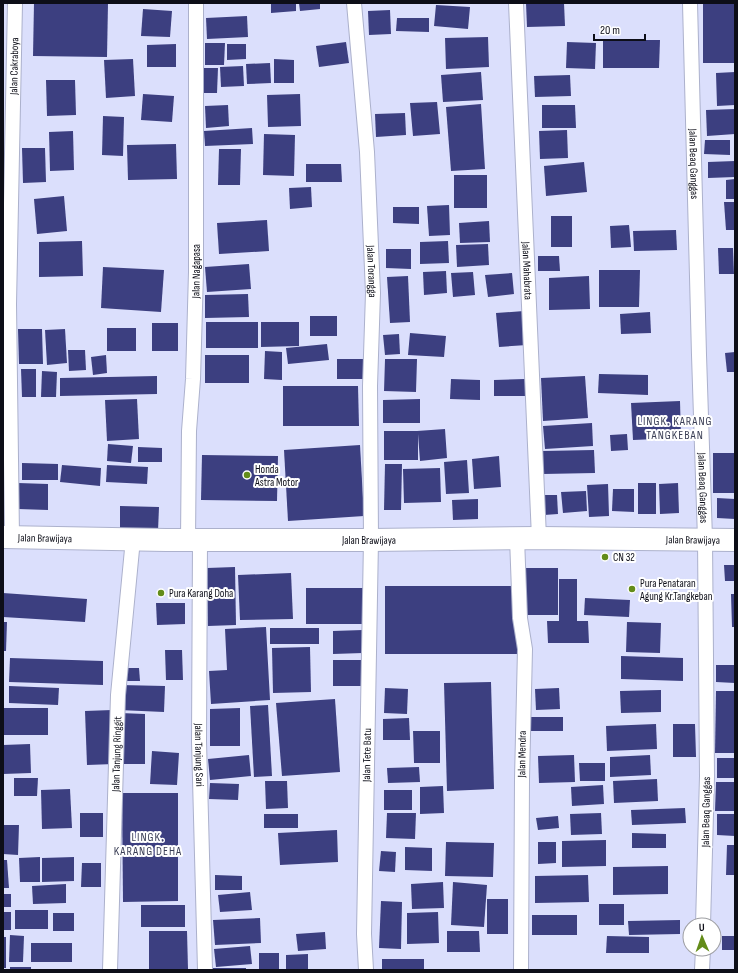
<svg xmlns="http://www.w3.org/2000/svg" width="738" height="973" font-family="'Sofia Sans Condensed',sans-serif">
<style>
.building{fill:#3c3f80}
.lines{fill:none;stroke-linecap:round;stroke-linejoin:round}
.minor-casing{stroke:#acb1cc;stroke-width:16}
.primary-casing{stroke:#acb1cc;stroke-width:24}
.minor{stroke:#fff;stroke-width:14}
.primary{stroke:#fff;stroke-width:22}
.poi-dot{fill:#638c19;stroke:#fff;stroke-width:1.5}
.labels{text-anchor:middle;dominant-baseline:central;stroke-width:4;stroke-linejoin:round;paint-order:stroke}
.street-label{font-size:11px;fill:#0d0e18;stroke:#fff}
.poi-label{font-size:11px;fill:#0d0e18;stroke:#fff;text-anchor:start}
.neighbourhood-label{font-size:12px;letter-spacing:1px;fill:#3a3e55;stroke:#fff}
</style>
<rect width="100%" height="100%" fill="#dbdffc"/>
<g class="building">
<path d="M34,3H108L107,57L33,56Z"/>
<path d="M271,3H296V11L271,13Z"/>
<path d="M299,3H320V9L300,11Z"/>
<path d="M526,3H564L565,26L527,27Z"/>
<rect x="703" y="3" width="32" height="60"/>
<path d="M436,5L470,7L468,29L434,26Z"/>
<path d="M143,9L172,11L170,37L141,36Z"/>
<path d="M390,10L391,34L369,35L368,11Z"/>
<path d="M247,16L248,37L207,39L206,18Z"/>
<path d="M397,18H429V32L396,31Z"/>
<path d="M488,37L489,67L446,69L445,38Z"/>
<path d="M603,40H660L659,68H603Z"/>
<path d="M346,42L349,63L319,67L316,46Z"/>
<path d="M567,42L596,43L595,69L566,68Z"/>
<path d="M205,43H225L224,65H205Z"/>
<path d="M176,44V67H147V45Z"/>
<path d="M227,44H246V59L227,60Z"/>
<path d="M133,59L135,96L106,98L104,60Z"/>
<path d="M274,59L294,60V83H274Z"/>
<path d="M270,63L271,83L247,84L246,64Z"/>
<path d="M243,66L244,86L221,87L220,67Z"/>
<path d="M204,68H218L217,93H204Z"/>
<path d="M481,72L483,100L443,102L441,75Z"/>
<path d="M735,72V105L717,106L716,73Z"/>
<path d="M570,75L571,96L535,97L534,76Z"/>
<path d="M46,80H75L76,115L47,116Z"/>
<path d="M143,94L174,96L172,122L141,120Z"/>
<path d="M300,94L301,126L268,127L267,95Z"/>
<path d="M437,102L440,134L413,136L410,103Z"/>
<path d="M481,104L485,169L451,171L446,107Z"/>
<path d="M228,105L229,126L206,128L205,106Z"/>
<path d="M542,105H575L576,128H542Z"/>
<path d="M735,109V134L707,136L706,110Z"/>
<path d="M405,113L406,135L376,137L375,114Z"/>
<path d="M103,116L124,117L123,156L102,155Z"/>
<path d="M252,128L253,144L205,146L204,131Z"/>
<path d="M567,130L568,158L540,159L539,131Z"/>
<path d="M73,131L74,170L50,171L49,132Z"/>
<path d="M264,134L295,135L294,176L263,175Z"/>
<path d="M705,140H730V155L704,154Z"/>
<path d="M176,144L177,179L128,180L127,145Z"/>
<path d="M22,148H45L46,182L23,183Z"/>
<path d="M219,149H241L240,185H218Z"/>
<path d="M735,161V177L708,178V162Z"/>
<path d="M584,162L587,192L546,196L544,166Z"/>
<path d="M306,164H341L342,182H306Z"/>
<rect x="454" y="175" width="33" height="33"/>
<path d="M735,179V199H726V180Z"/>
<path d="M311,187L312,207L290,209L289,188Z"/>
<path d="M64,196L67,231L37,234L34,199Z"/>
<path d="M724,202H735V230H726Z"/>
<path d="M449,205L450,235L429,236L427,206Z"/>
<path d="M393,207H419V224L393,223Z"/>
<rect x="551" y="216" width="21" height="31"/>
<path d="M267,220L269,251L219,254L217,223Z"/>
<path d="M489,221L490,242L460,243L459,223Z"/>
<path d="M629,225L631,247L611,248L610,226Z"/>
<path d="M676,230L677,250L634,251L633,231Z"/>
<path d="M82,241L83,276L39,277V242Z"/>
<path d="M448,241L449,263L420,264V242Z"/>
<path d="M488,244L489,265L457,267L456,245Z"/>
<path d="M718,248H733L734,274H719Z"/>
<path d="M386,249H411V269L386,268Z"/>
<path d="M538,256H559L560,271H538Z"/>
<path d="M249,264L251,289L207,292L205,267Z"/>
<path d="M103,267L164,270L161,312L101,308Z"/>
<path d="M599,270H640L639,307H599Z"/>
<path d="M446,271L447,293L424,295L423,272Z"/>
<path d="M473,272L475,295L453,297L451,273Z"/>
<path d="M512,273L514,294L488,297L485,275Z"/>
<path d="M408,276L410,322L390,323L387,277Z"/>
<path d="M589,276L590,309L549,310V278Z"/>
<path d="M248,294L249,317L205,318V295Z"/>
<path d="M524,311L527,345L499,347L496,313Z"/>
<path d="M650,312L651,333L621,334L620,314Z"/>
<rect x="310" y="316" width="27" height="20"/>
<rect x="206" y="322" width="52" height="26"/>
<path d="M261,322H299V346L261,347Z"/>
<rect x="152" y="323" width="26" height="28"/>
<rect x="107" y="328" width="29" height="23"/>
<path d="M18,329H42L43,364H19Z"/>
<path d="M65,329L67,363L47,365L45,330Z"/>
<path d="M410,333L446,336L444,357L408,355Z"/>
<path d="M399,334L400,354L385,355L383,335Z"/>
<path d="M327,344L329,360L288,364L286,348Z"/>
<path d="M68,350H85L86,370L69,371Z"/>
<path d="M265,351L282,352V380L264,379Z"/>
<path d="M735,352V372H727L725,353Z"/>
<path d="M106,355L107,373L93,375L91,357Z"/>
<rect x="205" y="355" width="44" height="28"/>
<path d="M337,359H363L364,379H337Z"/>
<path d="M385,359H417L416,392L384,391Z"/>
<path d="M21,369H36V397H22Z"/>
<path d="M42,371L57,372L56,397H41Z"/>
<path d="M599,374L648,375V395L598,393Z"/>
<path d="M157,376V394L60,396V378Z"/>
<path d="M585,376L588,418L543,421L541,378Z"/>
<path d="M451,379L480,380V400L450,399Z"/>
<path d="M525,379V396H494V380Z"/>
<path d="M283,386H358L359,426H283Z"/>
<path d="M137,399L139,439L107,441L105,400Z"/>
<path d="M420,399V423H383V400Z"/>
<path d="M680,401L681,438L633,440L631,403Z"/>
<path d="M592,423L593,446L545,449L543,426Z"/>
<path d="M445,429L447,458L420,461L418,434V460H384V431H417Z"/>
<path d="M627,434L628,450L611,451L610,435Z"/>
<path d="M108,444L133,446L131,463L107,461Z"/>
<path d="M360,445L364,516L288,521L284,450Z"/>
<path d="M138,447L162,448V462H138Z"/>
<path d="M594,450L595,473L543,474L542,451Z"/>
<rect x="713" y="453" width="22" height="40"/>
<path d="M202,455L278,456L277,501L201,500Z"/>
<path d="M499,456L501,487L474,489L472,459Z"/>
<path d="M467,460L469,493L446,494L444,462Z"/>
<path d="M22,463L58,464V480H22Z"/>
<path d="M385,464H402L401,510H384Z"/>
<path d="M62,465L101,468L100,486L60,482Z"/>
<path d="M107,465L148,467L147,484L106,482Z"/>
<path d="M440,468L441,502L404,503L403,469Z"/>
<path d="M18,483L48,484V510L18,509Z"/>
<rect x="638" y="483" width="18" height="31"/>
<path d="M678,483L679,513L660,514L659,484Z"/>
<path d="M608,484L609,516L589,517L587,485Z"/>
<path d="M613,489H634V512L612,511Z"/>
<path d="M586,491L587,511L563,513L561,492Z"/>
<path d="M543,495H557L558,514L544,515Z"/>
<path d="M717,498L735,499V519L717,518Z"/>
<path d="M478,499V519L453,520L452,500Z"/>
<path d="M120,506L159,507L158,531L120,530Z"/>
<path d="M724,565H735V581H725Z"/>
<path d="M235,567L236,625L208,626L207,568Z"/>
<rect x="524" y="568" width="34" height="47"/>
<path d="M291,573L293,619L240,620L238,575Z"/>
<path d="M559,579H577V621H588L589,643H548L547,621H559Z"/>
<rect x="385" y="586" width="132" height="68"/>
<rect x="306" y="588" width="58" height="36"/>
<path d="M3,593L87,599L85,622L3,617Z"/>
<path d="M731,594H735V627H732Z"/>
<path d="M585,598L630,600L629,617L584,615Z"/>
<path d="M156,603H185V624L157,625Z"/>
<path d="M3,622H7L6,651H3Z"/>
<path d="M627,622L661,623L660,653L626,652Z"/>
<path d="M266,627L270,700L211,704L209,671L227,670L225,629Z"/>
<rect x="270" y="628" width="49" height="16"/>
<path d="M363,630V653L333,654V631Z"/>
<path d="M310,647L311,692L273,693L272,648Z"/>
<path d="M165,650H182L183,680H166Z"/>
<path d="M621,656L683,658V681L621,679Z"/>
<path d="M10,658L103,661V685L9,682Z"/>
<rect x="333" y="660" width="34" height="26"/>
<path d="M716,665H735V683L716,682Z"/>
<path d="M122,668H139L140,681H123Z"/>
<path d="M491,682L494,789L447,791L444,683Z"/>
<path d="M120,685L165,686L164,712L119,710Z"/>
<path d="M9,686L59,688L58,705L9,703Z"/>
<path d="M385,688L408,689L407,714L384,713Z"/>
<path d="M559,688L560,709L536,710L535,689Z"/>
<path d="M661,690V712L621,713L620,691Z"/>
<path d="M716,691H735V753H715Z"/>
<path d="M335,699L340,772L282,776L276,703Z"/>
<path d="M268,705L272,776L254,777L250,706Z"/>
<path d="M4,708H48V735H3Z"/>
<path d="M240,708V746H210V709Z"/>
<path d="M112,710L114,764L87,765L85,711Z"/>
<path d="M120,713L145,714V764H120Z"/>
<path d="M529,717H563V731H530Z"/>
<path d="M409,718L410,740H383V719Z"/>
<path d="M656,724L657,749L607,751L606,726Z"/>
<path d="M673,724H695L696,757H673Z"/>
<path d="M413,731H440V763H414Z"/>
<path d="M30,744L31,773L3,774V745Z"/>
<path d="M152,751L179,753L177,785L150,784Z"/>
<path d="M249,755L251,776L210,780L208,759Z"/>
<path d="M574,755L575,782L539,783L538,756Z"/>
<path d="M650,755L651,775L610,777V757Z"/>
<rect x="717" y="758" width="18" height="20"/>
<path d="M579,763H605V781H580Z"/>
<path d="M419,767L420,782L388,783L387,768Z"/>
<path d="M14,778H38L37,796H14Z"/>
<path d="M657,779L658,801L614,803L613,781Z"/>
<path d="M265,781H287L288,808L266,809Z"/>
<path d="M716,782H735V811H715Z"/>
<path d="M210,783L239,784L238,800L209,799Z"/>
<path d="M603,785L604,804L572,806L571,787Z"/>
<path d="M443,786L444,813L420,814V787Z"/>
<path d="M70,789L72,828L42,829L41,790Z"/>
<rect x="384" y="790" width="28" height="20"/>
<path d="M122,793H178V901L123,902Z"/>
<path d="M685,808L686,823L632,825L631,810Z"/>
<rect x="80" y="813" width="23" height="24"/>
<path d="M387,813H416L415,839L386,838Z"/>
<path d="M601,813L602,834L571,835L570,814Z"/>
<rect x="264" y="814" width="34" height="14"/>
<path d="M717,814H735V836L717,835Z"/>
<path d="M558,816L559,828L538,830L536,818Z"/>
<path d="M3,825H19L18,855L3,854Z"/>
<path d="M337,830L338,862L280,865L278,833Z"/>
<path d="M632,833L666,834V848H632Z"/>
<path d="M606,840V866L562,867V841Z"/>
<path d="M446,842L494,843L493,877L445,876Z"/>
<path d="M538,842H556V863L538,864Z"/>
<path d="M727,845H735V875H726Z"/>
<path d="M405,847L432,848V871L405,870Z"/>
<path d="M381,851L396,852L395,872L379,871Z"/>
<path d="M40,857V882H20L19,858Z"/>
<path d="M74,857V881L42,882V858Z"/>
<path d="M3,860H7L9,888H3Z"/>
<path d="M82,863H101V887H81Z"/>
<path d="M668,866V894L613,895V867Z"/>
<path d="M215,875L242,876V890H215Z"/>
<path d="M588,875L589,902L535,903V876Z"/>
<path d="M443,882L444,908L412,909L411,884Z"/>
<path d="M453,882L487,885L484,927L451,925Z"/>
<path d="M66,884V903L33,904L32,886Z"/>
<path d="M250,892L252,910L220,912L218,895Z"/>
<rect x="3" y="894" width="8" height="13"/>
<rect x="487" y="899" width="21" height="35"/>
<path d="M381,901L402,902L401,949L379,948Z"/>
<rect x="599" y="904" width="25" height="21"/>
<rect x="141" y="905" width="44" height="22"/>
<rect x="15" y="910" width="33" height="19"/>
<rect x="3" y="912" width="8" height="18"/>
<path d="M438,912L439,943L407,944V913Z"/>
<rect x="53" y="913" width="21" height="18"/>
<rect x="532" y="915" width="45" height="20"/>
<path d="M260,918L261,943L215,945L213,920Z"/>
<path d="M680,920V934L629,935L628,921Z"/>
<path d="M149,931H187L188,969L149,970Z"/>
<path d="M447,931H479L480,952H447Z"/>
<path d="M325,932L326,949L298,951L296,934Z"/>
<path d="M10,935L24,936L23,962H9Z"/>
<path d="M607,936L649,937V953H606Z"/>
<rect x="722" y="936" width="13" height="14"/>
<rect x="3" y="937" width="3" height="31"/>
<rect x="31" y="943" width="41" height="19"/>
<path d="M250,946L252,964L216,967L214,949Z"/>
<rect x="259" y="953" width="20" height="17"/>
<path d="M308,954V970H286V955Z"/>
<rect x="382" y="959" width="42" height="11"/>
<rect x="10" y="967" width="21" height="3"/>
<rect x="213" y="968" width="33" height="2"/>
</g>
<g class="lines">
<g class="minor-casing">
<g id="minor">
<path id="s1" d="M354,3L367,152L373,293L370,386L371,540L364,934L366,970"/>
<path id="s2" d="M516,3L539,538"/>
<path id="s3" d="M690,3L699,355L705,539L707,776L703,925"/>
<path id="s4" d="M12,537L9,304L15,3"/>
<path d="M517,538L520,618L525,649L522,779L521,970"/>
<path id="s5" d="M188,540L189,431L193,379L196,272V3"/>
<path id="s6" d="M200,540L199,741L205,970"/>
<path id="s7" d="M110,970L118,695L133,539"/>
<path d="M702,970L703,949"/>
</g>
</g>
<g class="primary-casing">
<g id="primary">
<path id="s8" d="M3,537L166,540H371L539,538L735,540"/>
</g>
</g>
<use href="#minor" class="minor"/>
<use href="#primary" class="primary"/>
</g>
<g class="poi-dot">
<circle cx="247" cy="475" r="4"/>
<circle cx="605" cy="557" r="4"/>
<circle cx="632" cy="589" r="4"/>
<circle cx="161" cy="593" r="4"/>
</g>
<g class="labels">
<g class="street-label">
<text stroke="none"><textPath href="#s4" startOffset="471">Jalan Cakraboya</textPath></text>
<text stroke="none"><textPath href="#s3" startOffset="161">Jalan Beaq Ganggas</textPath></text>
<text stroke="none"><textPath href="#s2" startOffset="268">Jalan Mahabrata</textPath></text>
<text stroke="none"><textPath href="#s5" startOffset="269">Jalan Nagapasa</textPath></text>
<text stroke="none"><textPath href="#s1" startOffset="269">Jalan Torangga</textPath></text>
<text stroke="none"><textPath href="#s3" startOffset="485">Jalan Beaq Ganggas</textPath></text>
<text stroke="none"><textPath href="#s8" startOffset="42">Jalan Brawijaya</textPath></text>
<text stroke="none"><textPath href="#s8" startOffset="690">Jalan Brawijaya</textPath></text>
<text stroke="none"><textPath href="#s8" startOffset="366">Jalan Brawijaya</textPath></text>
<text stroke="none"><textPath href="#s7" startOffset="216">Jalan Tanjung Ringgit</textPath></text>
<text transform="translate(522 754) rotate(-89)">Jalan Mendra</text>
<text stroke="none"><textPath href="#s6" startOffset="215">Jalan Tanjung Sari</textPath></text>
<text transform="translate(367 755) rotate(-89)">Jalan Tete Batu</text>
<text transform="translate(706 812) rotate(-89)">Jalan Beaq Ganggas</text>
</g>
<g class="poi-label">
<text x="255" y="469">Honda<tspan x="255" dy="13">Astra Motor</tspan></text>
<text x="613" y="557">CN 32</text>
<text x="640" y="583">Pura Penataran<tspan x="640" dy="13">Agung Kr.Tangkeban</tspan></text>
<text x="169" y="593">Pura Karang Doha</text>
</g>
<g class="neighbourhood-label">
<text x="675" y="421">LINGK. KARANG<tspan x="675" dy="14">TANGKEBAN</tspan></text>
<text x="148" y="837">LINGK.<tspan x="148" dy="14">KARANG DEHA</tspan></text>
</g>
</g>
<rect width="738" height="973" fill="none" stroke="#0d0e18" stroke-width="8"/>
<g transform="translate(702 937) rotate(358)"><circle r="19" fill="#ffffff" stroke="#9e9fa3"/>
<path d="M0-3L7 15L0 10L-7 15Z" fill="#638c19"/>
<text y="-6" font-size="11" font-weight="bold" text-anchor="middle" fill="#0d0e18">U</text>
</g>
<path d="M594 34v6h51v-6" fill="none" stroke="#0d0e18" stroke-width="2"/>
<text x="600" y="34" font-size="12" fill="#0d0e18" stroke="#ffffff" stroke-width="3" paint-order="stroke">20 m</text>
</svg>
